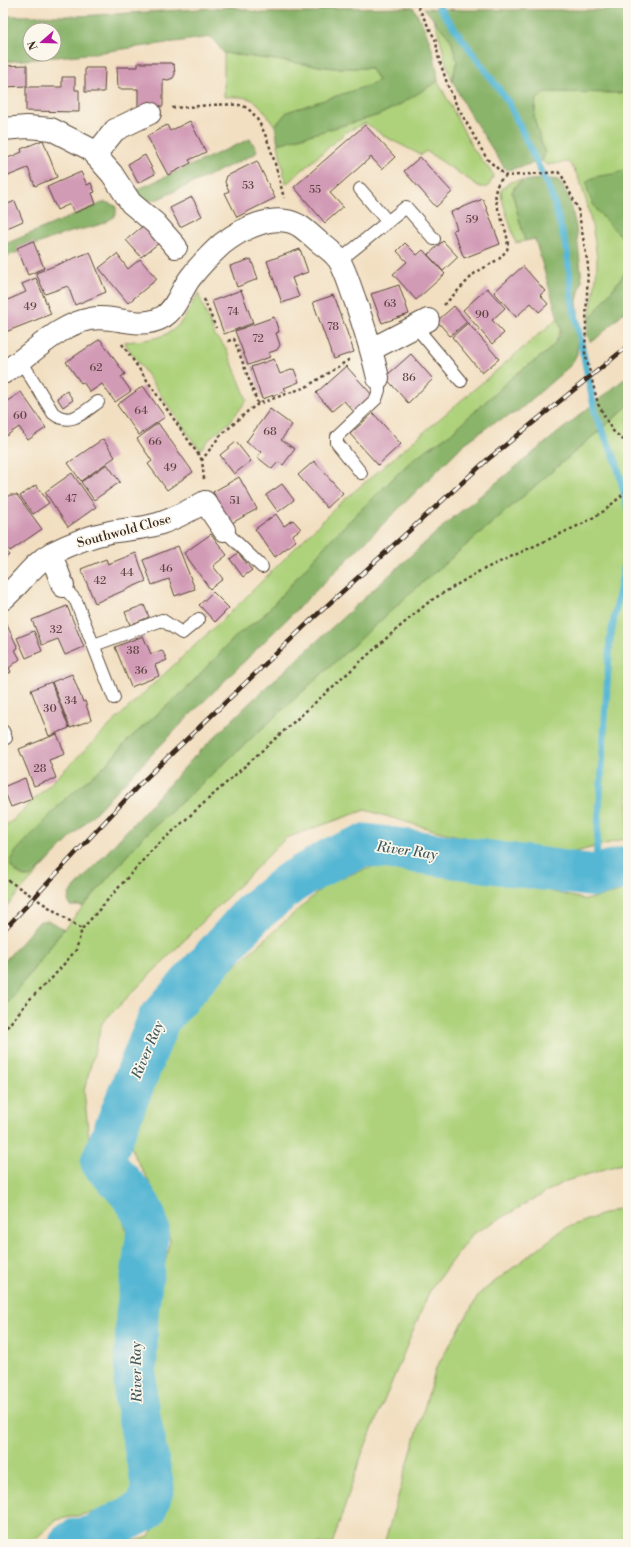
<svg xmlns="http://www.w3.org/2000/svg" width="631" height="1547" font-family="'Libre Bodoni',serif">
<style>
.green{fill:#aed27b;stroke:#747e4c}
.forest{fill:#8ab46b;stroke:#626f44;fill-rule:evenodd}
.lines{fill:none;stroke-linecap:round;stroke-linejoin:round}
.stream{stroke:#56b7d4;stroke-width:7}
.river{stroke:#56b7d4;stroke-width:43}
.building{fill:#d19ab5}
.lane-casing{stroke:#564536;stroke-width:14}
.street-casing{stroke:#564536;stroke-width:24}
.path{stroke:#564536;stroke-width:2.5;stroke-dasharray:3 3;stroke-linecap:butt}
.lane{stroke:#fff;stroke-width:12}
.street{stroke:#fff;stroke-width:22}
.rail-casing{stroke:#3b2a1e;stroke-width:4.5}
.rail{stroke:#fbf7ec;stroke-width:3;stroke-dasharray:9;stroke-linecap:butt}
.labels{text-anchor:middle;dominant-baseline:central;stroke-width:3.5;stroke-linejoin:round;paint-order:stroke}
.number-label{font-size:11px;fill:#604644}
.street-label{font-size:13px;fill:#3b2a1e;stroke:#fbf7ec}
.water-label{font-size:14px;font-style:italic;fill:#445b5e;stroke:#fbf7ec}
</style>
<rect width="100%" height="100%" fill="#fbf7ec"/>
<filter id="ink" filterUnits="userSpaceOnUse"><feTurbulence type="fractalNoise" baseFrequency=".025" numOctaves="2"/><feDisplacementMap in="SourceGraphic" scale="8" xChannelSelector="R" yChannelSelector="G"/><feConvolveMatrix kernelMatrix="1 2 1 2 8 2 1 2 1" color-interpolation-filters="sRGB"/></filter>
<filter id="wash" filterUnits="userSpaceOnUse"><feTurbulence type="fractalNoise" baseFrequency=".012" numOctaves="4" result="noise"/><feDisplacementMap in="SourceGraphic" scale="16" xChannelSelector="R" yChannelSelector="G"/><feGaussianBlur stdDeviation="0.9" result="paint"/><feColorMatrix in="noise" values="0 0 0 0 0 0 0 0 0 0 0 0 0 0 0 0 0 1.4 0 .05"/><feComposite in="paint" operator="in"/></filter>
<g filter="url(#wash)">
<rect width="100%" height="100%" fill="#f2dfc1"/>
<g class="green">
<path d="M434,20L451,40L457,61L452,80C444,60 442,40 434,20Z"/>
<path d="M224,53L334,68H370L378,80L373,84L342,95L287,112L275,126C256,100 257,96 224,97Z"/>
<path d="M438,81L473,149L494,175L488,187H480L426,151L421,155L384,136L366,123L346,132L286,184L278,144L379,115L399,105Z"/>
<path d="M546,92L628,93V167L622,173L618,174L596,209L628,243V269L589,320C592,301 597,280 597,261C596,240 584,175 568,162L547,165L542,161L544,157L534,118L536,100Z"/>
<path d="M523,180L515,186L512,192L525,241L516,243L502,200L501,190L510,182Z"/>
<path d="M198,293L215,336L226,348L247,400L229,423L213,435L201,449L196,445L186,431L124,342C170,338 177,335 198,293Z"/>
<path d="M558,318L561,328L555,343L547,352L516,374L450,434L413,459L334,536L262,617L237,635L183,692L130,738L11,867L22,877H31L52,857L3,910V897L7,892L3,890V827L13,820L128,708L238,605L336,507Z"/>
<path d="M628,406V838L553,858L437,831L365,810L286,838L102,1023L84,1091L92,1167L122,1216L129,1242L119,1332L136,1482L128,1510L100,1511L56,1520L30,1544H3V1009L64,929L142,838L414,590Z"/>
<path d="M375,866L481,874L586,900L628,890V1162L566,1181L471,1235L430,1290L362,1454L332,1544H123L149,1537L167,1502L153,1400L157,1297L170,1241L162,1205L134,1155L128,1136L153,1064L190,1006L329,882Z"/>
<path d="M628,1205V1544H384L436,1368L480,1293L565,1228Z"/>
</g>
<g class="forest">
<path d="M233,7L262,13H314L327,8L413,7C427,30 436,54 438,81L399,105L379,115L278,144L275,126L287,112L373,84L378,80L370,68H334L224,53L211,37L87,54L3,62V16H78ZM30,30H54V54H30Z"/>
<path d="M424,8L465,10H628V93L545,92L536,100L534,118L545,153L542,161L508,170L504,167L466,108L452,80L457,61L451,40Z"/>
<path d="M250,139L257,150L255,154L158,199L143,202L134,194L136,190Z"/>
<path d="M628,167V243C613,227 585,206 587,181C599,172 616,178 628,167Z"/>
<path d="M551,179L558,180L562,185L569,198L576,227L582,280L577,301L579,324L577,354L571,365L517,412L493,423L464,444L190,715L52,857L31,877C21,877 18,873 11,867V861L16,851L66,798L105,766L130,738L183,692L237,635L262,617L334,536L413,459L450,434L516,374L547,352L555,343L560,335L561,328L558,318L535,239L525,241L512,192C520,177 535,180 551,179Z"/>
<path d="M105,202L116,206V215C102,228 81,228 64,234C43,241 23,250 3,258V245Z"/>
<path d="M628,269V308L595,340L590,341L587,335L589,320Z"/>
<path d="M628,376V406L414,590L142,838L84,906H70L68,900L69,894L195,756L262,691L449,521Z"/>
<path d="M40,921H49L64,929L3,1009V963Z"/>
</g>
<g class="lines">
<g class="stream">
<path d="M439,7L509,103L552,195L567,250L572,299L596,416L616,461L628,507"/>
<path d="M595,876L610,639L628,550"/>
</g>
<path class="river" d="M70,1544L76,1540L92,1537L145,1510L153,1488L135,1396L137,1314L148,1230C144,1202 121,1183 102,1162L159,1019L252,914L290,883L333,858L366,845L595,876L628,867"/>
</g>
<g id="blocks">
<g class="building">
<path d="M138,63H171L174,65L175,74L173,78L168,80L163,79V106L138,107V89H118L117,67H138Z"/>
<path d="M27,65V86L3,87V66Z"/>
<path d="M85,68H105L104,92H85Z"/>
<path d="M62,77H75V90H79V112L26,111V87H62Z"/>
<path d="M190,121L206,152L189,160L191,163L168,175L147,136L167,125L170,131Z"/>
<path d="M365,125L395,157L382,169L371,157L330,193L343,207L325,223L294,187Z"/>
<path d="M43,140L57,177L35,186L28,168L8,176L3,160L22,152L21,149Z"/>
<path d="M145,155L155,174L138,183L128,164Z"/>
<path d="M420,157L452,192L436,207L404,171Z"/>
<path d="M257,161L275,198L237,217L225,193L229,191L225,182L227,176Z"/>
<path d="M81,172L87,185L91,183L95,192L92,193L96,204L74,213L70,204L57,210L47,187Z"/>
<path d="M192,197L202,216L180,227L170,208Z"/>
<path d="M483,199L500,244L464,258L453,230L457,229L451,212Z"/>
<path d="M15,201L23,221L5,229L3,224V206Z"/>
<path d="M144,225L159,243L141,257L126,240Z"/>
<path d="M33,241L44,268L28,275L17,248Z"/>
<path d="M443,241L458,257L443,271L428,255Z"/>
<path d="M405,243L417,255L423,250L445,274L416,300L393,274L407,262L397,251Z"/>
<path d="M300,249L308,272L292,278L299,297L282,303L267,261Z"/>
<path d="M90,252L106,292L75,305L68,286L45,294L36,273Z"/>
<path d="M117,254L128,269L140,259L157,279L128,303L99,268Z"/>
<path d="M251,259L258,279L237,287L230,266Z"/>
<path d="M523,266L545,291L540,295L548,304L539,312L531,303L516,317L494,292Z"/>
<path d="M36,278L51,314L3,333V302L26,292L22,284Z"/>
<path d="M399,285L409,314L382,323L371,294Z"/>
<path d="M487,288L505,308L492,320L504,333L492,344L463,310Z"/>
<path d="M241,290L253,323L224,334L212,301Z"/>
<path d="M334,295L354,352L333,359L313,302Z"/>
<path d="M454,306L467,322L450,336L437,321Z"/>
<path d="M274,317L279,332L276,333L280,345L277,350L268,353L270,357L248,365L235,331Z"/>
<path d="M468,323L499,359L482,373L452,337Z"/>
<path d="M100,339L125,374L121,377L131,391L115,402L102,384L90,392L83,382L81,383L66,362Z"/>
<path d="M411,354L433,379L408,403L385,377Z"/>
<path d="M274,359L280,374L294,369L299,382L284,388L286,391L262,399L251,367Z"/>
<path d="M346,366L373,396L355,413L344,401L332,411L316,393Z"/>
<path d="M143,386L165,417L139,435L117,405Z"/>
<path d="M67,391L73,400L63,407L57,398Z"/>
<path d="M21,392L46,428L28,440L19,427L6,436L3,431V404Z"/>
<path d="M270,409L292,425L281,440L295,449L283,465L278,462L272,469L257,457L261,452L246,442Z"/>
<path d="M373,413L401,444L378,465L350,434Z"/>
<path d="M158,423L193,472L167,490L148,464L152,461L137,439Z"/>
<path d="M103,439L115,457L81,481L68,463Z"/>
<path d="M236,442L251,461L234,474L220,455Z"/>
<path d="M314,461L343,493L327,508L298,475Z"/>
<path d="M107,464L120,482L94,500L81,482Z"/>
<path d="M72,473L96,507L68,527L45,492Z"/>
<path d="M239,477L257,509L230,524L213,492Z"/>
<path d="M282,484L294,500L278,512L266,495Z"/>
<path d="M36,485L49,503L33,514L20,496Z"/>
<path d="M10,495H17L42,529L10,551L3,541V499Z"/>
<path d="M276,514L284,526L293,520L301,529L292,535L296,541L275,557L255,529Z"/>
<path d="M211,534L227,555L213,566L223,579L210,589L184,553Z"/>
<path d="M3,546L9,555L3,560Z"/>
<path d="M178,546L195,589L175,596L169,579L152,585L143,560Z"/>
<path d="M136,553L146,581L95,603L81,569L106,559L108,564Z"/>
<path d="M238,553L252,570L243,577L230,559Z"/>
<path d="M213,592L229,608L215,622L199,605Z"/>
<path d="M144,605L149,617L130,625L125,612Z"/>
<path d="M67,606L84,647L65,655L58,639L42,645L32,620Z"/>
<path d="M6,623L18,648L15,650L20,659L9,668L11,672L3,676V625Z"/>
<path d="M34,631L42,651L26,658L17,638Z"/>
<path d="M143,636L151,654L162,650L167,660L155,665L159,676L131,687L115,647Z"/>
<path d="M72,674L83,702L85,701L91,720L70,728L52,682Z"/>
<path d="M51,682L69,728L49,736L31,690Z"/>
<path d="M57,734L65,754L49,760L56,778L34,786L19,749Z"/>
<path d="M25,778L32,799L11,807L3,787Z"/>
</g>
</g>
</g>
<g filter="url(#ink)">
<use href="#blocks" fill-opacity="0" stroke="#564536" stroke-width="1"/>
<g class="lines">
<g class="lane-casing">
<g id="lane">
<path d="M360,189L388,222"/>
<path d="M339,261L406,207L434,239"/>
<path d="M416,327L461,381"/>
<path d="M21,361L53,413C70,427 84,412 98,402"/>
<path d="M361,473L337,443V436L376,399L379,390L378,378"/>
<path d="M224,530L262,567"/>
<path d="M63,586L76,601L114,698"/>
<path d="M94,645L162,620L182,633L199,619"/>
<path d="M3,731L6,738"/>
</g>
</g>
<g class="street-casing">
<g id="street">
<path d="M3,129L27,127L51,129L90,149L112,174L131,203L155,223L176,247"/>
<path d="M95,155L115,130L150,113"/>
<path d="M372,349L428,320"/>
<path d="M3,373C29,357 59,324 90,319C114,314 138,330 161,318C176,311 181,289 191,277C200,265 211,254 222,244C241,229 274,212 298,225C305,229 312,236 319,242C326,247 334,253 339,260C346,272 350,287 355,300C364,326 372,351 378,378"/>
<path d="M51,554L63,586"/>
<path d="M3,599C20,585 32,564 52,553C70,544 90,536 110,532C126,529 142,529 158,524C175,519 190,510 205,502L224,530"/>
</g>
</g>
<g class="path">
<path d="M418,7L436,41L438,56L448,86L456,104L487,159L506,176"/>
<path d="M172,108C191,107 221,103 239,105C265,108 278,177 284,198"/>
<path d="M204,299L216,328"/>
<path d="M444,305L475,273L499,259L507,250C513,227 479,192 506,176L558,172L562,176L578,209L588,265L585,353L598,404L612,430L628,444"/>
<path d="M228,341L234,339L258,404"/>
<path d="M122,344L202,460"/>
<path d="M204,479L202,460L219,437L248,411L258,404L306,387L350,359"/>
<path d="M3,877L82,929"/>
<path d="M3,1032L29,1000L52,978L76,950L82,929L152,850L390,635L430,601L478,572L584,523L604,511L628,490"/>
</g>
<use href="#lane" class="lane"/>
<use href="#street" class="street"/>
<g class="rail-casing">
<path id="rail" d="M3,931L140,784L309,622L487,460L628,346"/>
</g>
<use href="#rail" class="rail"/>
</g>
</g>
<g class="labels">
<g class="number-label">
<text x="248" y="186">53</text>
<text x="315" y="190">55</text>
<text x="472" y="220">59</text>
<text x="390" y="304">63</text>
<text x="30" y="307">49</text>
<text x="233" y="312">74</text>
<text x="482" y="315">90</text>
<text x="333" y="327">78</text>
<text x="258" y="339">72</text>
<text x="96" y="368">62</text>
<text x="409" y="378">86</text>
<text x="141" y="411">64</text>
<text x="20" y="416">60</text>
<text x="270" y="432">68</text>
<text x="155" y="442">66</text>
<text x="170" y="468">49</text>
<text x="71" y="499">47</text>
<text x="235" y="501">51</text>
<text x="166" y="569">46</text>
<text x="127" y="573">44</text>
<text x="100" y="581">42</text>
<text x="56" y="630">32</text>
<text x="133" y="651">38</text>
<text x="141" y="671">36</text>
<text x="71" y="701">34</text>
<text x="50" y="709">30</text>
<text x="40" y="769">28</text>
</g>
<g class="street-label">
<text transform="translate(124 531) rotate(-15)">Southwold Close</text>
</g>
<g class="water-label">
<text transform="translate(407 851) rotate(8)">River Ray</text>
<text transform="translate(148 1050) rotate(-67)">River Ray</text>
<text transform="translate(137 1372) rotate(-91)">River Ray</text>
</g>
</g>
<rect width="631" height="1547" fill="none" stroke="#fbf7ec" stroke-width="16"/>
<g transform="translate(42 42) rotate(250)"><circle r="19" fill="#fbf7ec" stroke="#aea59a"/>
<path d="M0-3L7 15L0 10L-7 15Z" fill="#b5179e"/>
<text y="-6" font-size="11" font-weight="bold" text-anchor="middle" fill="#3b2a1e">N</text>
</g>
</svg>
